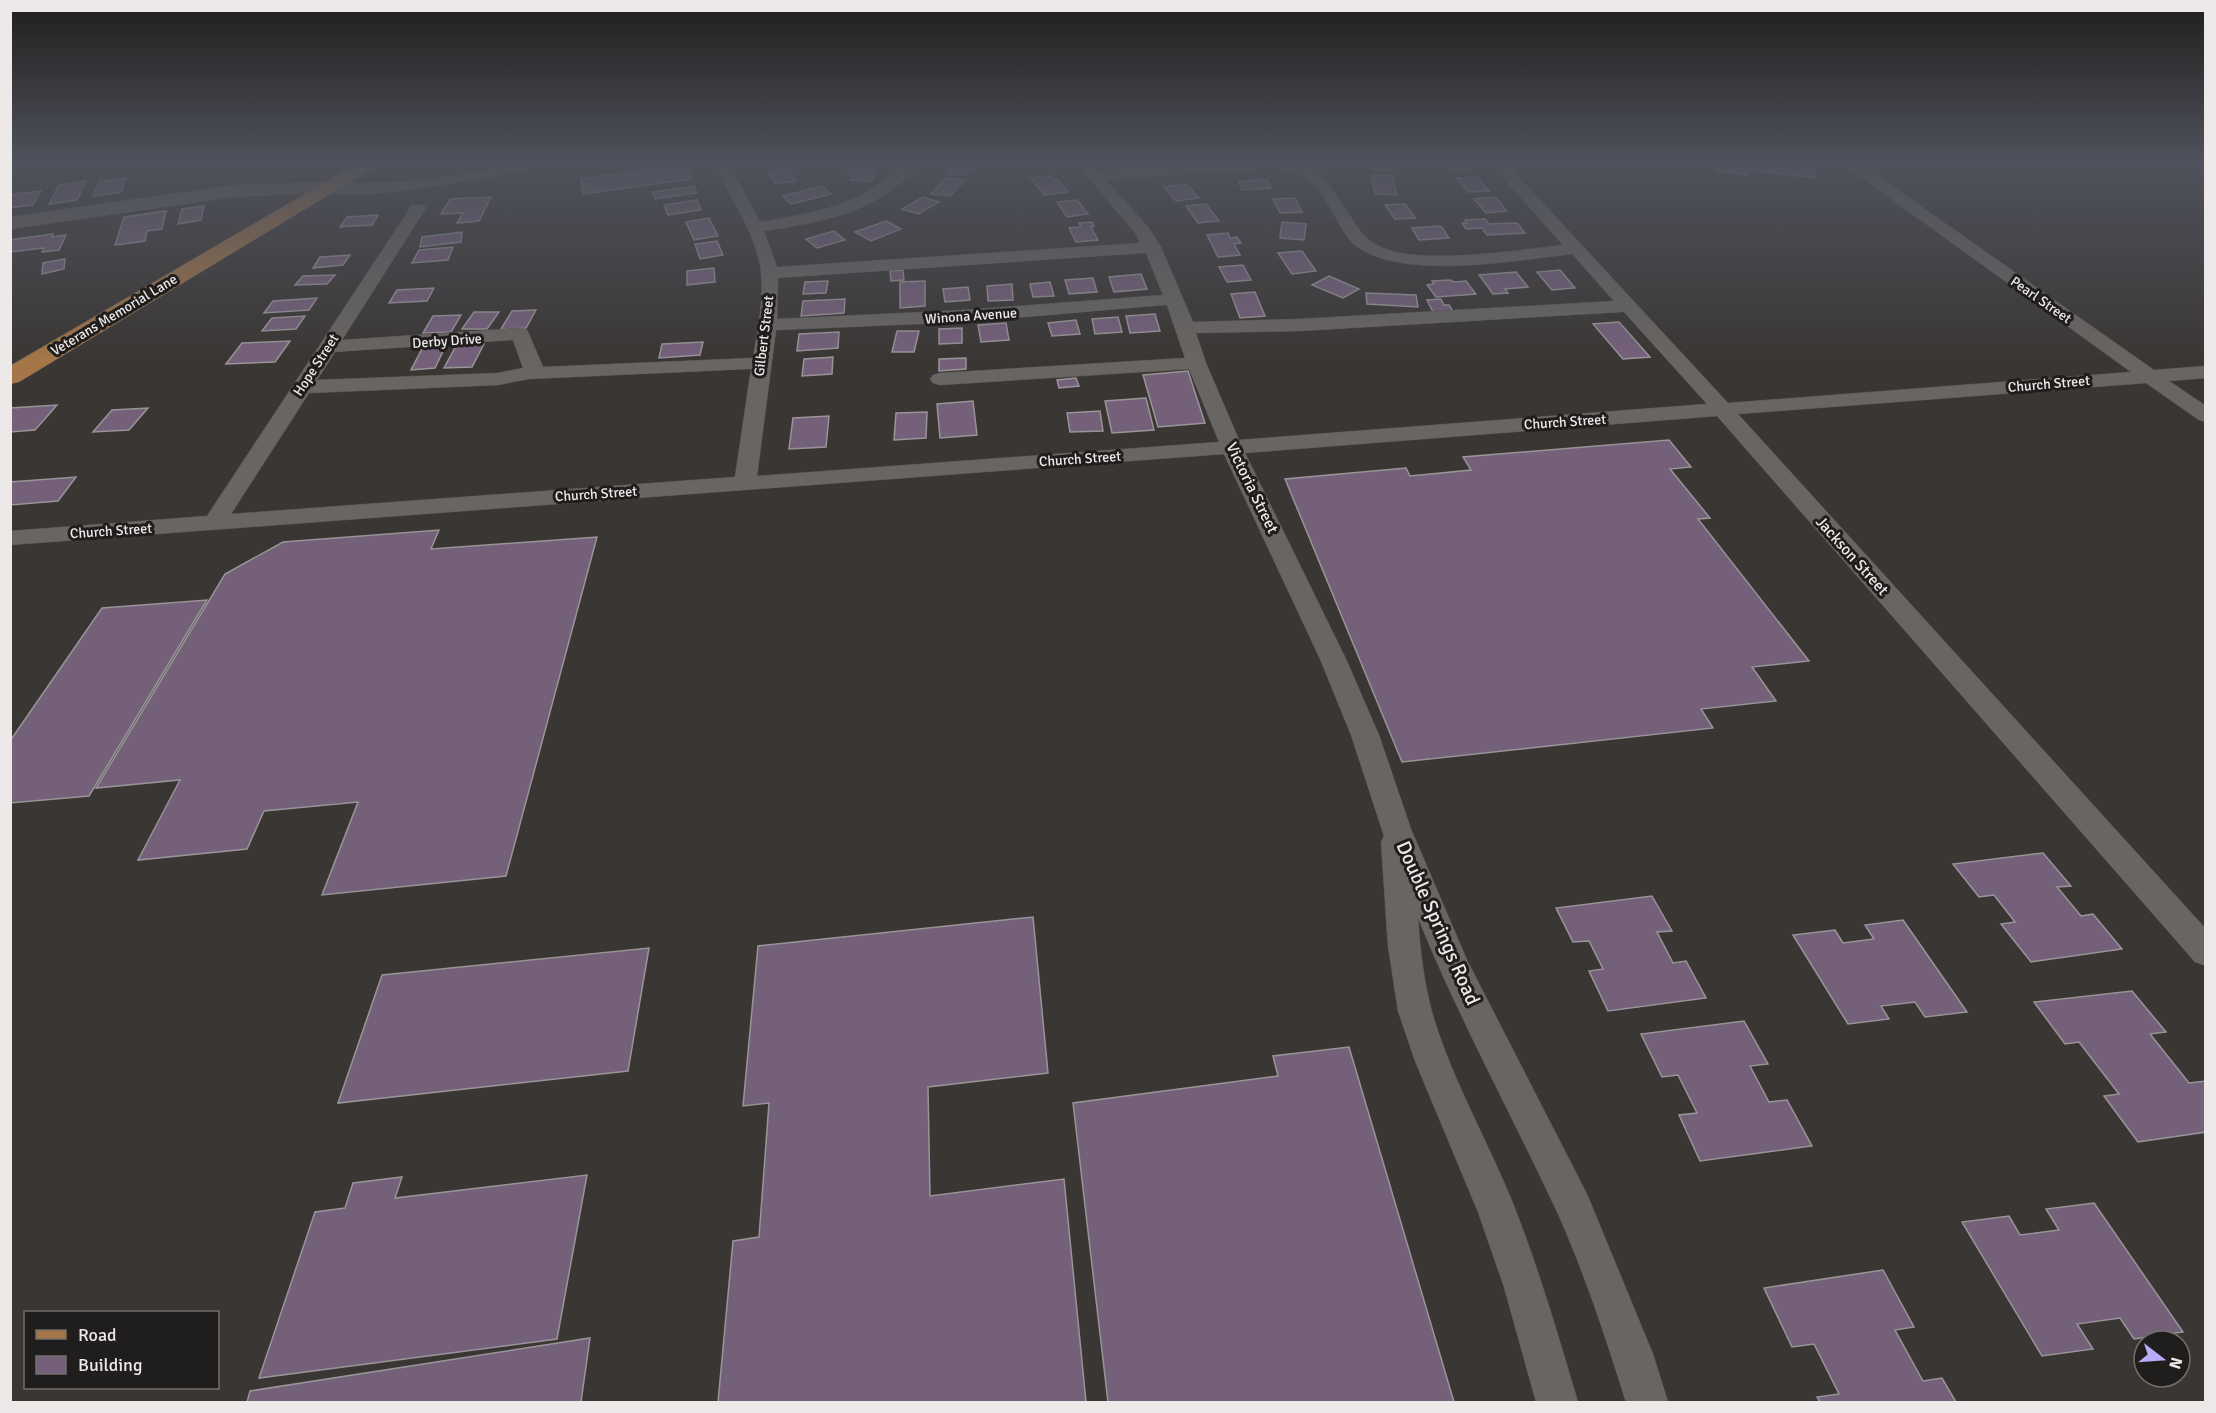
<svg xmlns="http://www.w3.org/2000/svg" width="2216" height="1413" font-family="Signika,sans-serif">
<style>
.building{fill:#75607a;stroke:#989598;stroke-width:1.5}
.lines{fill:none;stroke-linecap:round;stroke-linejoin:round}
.street-casing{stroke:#565250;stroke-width:1}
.secondary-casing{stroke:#565250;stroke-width:1}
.primary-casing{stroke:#565250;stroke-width:1}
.street{fill:#696562;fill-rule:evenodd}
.secondary{fill:#696562;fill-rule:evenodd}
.primary{fill:#a47648;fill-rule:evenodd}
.labels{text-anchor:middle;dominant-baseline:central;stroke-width:6;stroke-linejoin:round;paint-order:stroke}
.far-street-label{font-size:14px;fill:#ece9e8;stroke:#201e1d}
.street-label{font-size:16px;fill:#ece9e8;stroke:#201e1d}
.near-street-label{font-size:20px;fill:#ece9e8;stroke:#201e1d}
</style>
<rect width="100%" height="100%" fill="#3a3634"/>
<g class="building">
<path d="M859,162H880L872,181L850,180L853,174H847L853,163Z"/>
<path d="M952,162H968L973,163L966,175L946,174Z"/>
<path d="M1371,162H1390L1394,170L1375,171Z"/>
<path d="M1444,162H1464L1472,171L1451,172Z"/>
<path d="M1715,162L1813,164L1815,178L1748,170V175L1716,171Z"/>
<path d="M688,164L692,179L583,194L581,179Z"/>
<path d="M788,169L796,181L775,184L768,173Z"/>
<path d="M1371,175H1392L1397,195L1375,194Z"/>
<path d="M1050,176L1053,180L1057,179L1068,192L1044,195L1031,178Z"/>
<path d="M1477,177L1489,191L1468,192L1456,178Z"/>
<path d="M126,178L121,192L93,196L99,182Z"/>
<path d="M946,178L965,180L950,196L931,194Z"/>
<path d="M1267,180L1271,188L1242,190L1238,181Z"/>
<path d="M86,181L77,200L49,204L59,185Z"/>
<path d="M1186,184L1199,198L1176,201L1164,187Z"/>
<path d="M694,186L697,193L655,199L653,192Z"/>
<path d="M822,186L831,194L791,204L783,196Z"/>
<path d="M41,191L33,205L10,208V199L14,194Z"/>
<path d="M491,197L479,221L457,223L463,213L441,214L450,199Z"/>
<path d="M923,197L939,202L918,214L902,209Z"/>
<path d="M1495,197L1507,211L1486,213L1474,199Z"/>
<path d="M1295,198L1302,212L1280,213L1273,199Z"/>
<path d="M697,200L701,210L668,215L664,205Z"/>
<path d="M1077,200L1088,214L1067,217L1057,202Z"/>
<path d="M1206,204L1219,221L1198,223L1186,206Z"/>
<path d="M1405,204L1415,218L1395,219L1385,205Z"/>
<path d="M204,206L201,220L178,224L182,209Z"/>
<path d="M166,211L162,229L147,231L145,241L115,245L124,217Z"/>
<path d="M378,215L372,225L340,227L347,217Z"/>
<path d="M709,218L718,236L694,240L686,222Z"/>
<path d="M1485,219L1489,224L1517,223L1525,233L1487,235L1482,228L1466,229L1462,223H1467L1465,220Z"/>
<path d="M886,221L901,229L871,241L855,232Z"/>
<path d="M1092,222L1094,226L1091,227L1098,240L1076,242L1069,228L1081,227L1079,223Z"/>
<path d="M1282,222L1306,224L1304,240L1280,238Z"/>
<path d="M1441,226L1449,238L1419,240L1412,228Z"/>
<path d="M834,231L845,240L817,248L806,239Z"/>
<path d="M462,232L461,242L420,247L422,237Z"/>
<path d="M1228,233L1230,238L1237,237L1241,243L1234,244L1240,255L1218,257L1207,235Z"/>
<path d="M53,234L52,237L66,235L59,250L42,252L44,248L10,252V240Z"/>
<path d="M717,241L723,255L700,259L695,244Z"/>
<path d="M453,247L448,260L412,263L419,250Z"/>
<path d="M1302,251L1316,271L1292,274L1278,253Z"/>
<path d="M350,255L343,265L313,268L320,257Z"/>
<path d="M65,259L64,269L42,274L43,263Z"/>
<path d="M1243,265L1251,280L1227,282L1219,267Z"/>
<path d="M714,268L715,282L687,285V271Z"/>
<path d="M903,270L904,280L891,281L890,271Z"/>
<path d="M1560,270L1575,288L1552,290L1537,272Z"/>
<path d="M1516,272L1528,287L1505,289L1508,293L1493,294L1479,275Z"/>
<path d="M1141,274L1147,289L1114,292L1109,277Z"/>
<path d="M335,275L327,284L295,285L303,276Z"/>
<path d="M1329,276L1359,289L1343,298L1312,285Z"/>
<path d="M1093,278L1097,292L1069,294L1065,280Z"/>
<path d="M1450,280L1454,282L1466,281L1476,294L1436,297L1427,285L1434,284L1432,281Z"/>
<path d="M828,281L826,293L803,294L805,282Z"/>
<path d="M925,281V306L900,308V282Z"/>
<path d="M1050,282L1054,296L1033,297L1030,284Z"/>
<path d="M1012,284L1013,300L988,301L987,286Z"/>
<path d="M968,287L970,300L945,302L943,289Z"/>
<path d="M434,288L427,301L389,303L397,290Z"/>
<path d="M1255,292L1265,316L1240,318L1231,294Z"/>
<path d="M1366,293L1416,295L1418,307L1367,304Z"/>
<path d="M317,298L309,310L264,313L273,301Z"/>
<path d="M845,299L844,313L801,316L803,301Z"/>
<path d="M1441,299L1444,305H1449L1454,313L1434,314L1427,300Z"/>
<path d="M536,310L526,328L501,329L512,311Z"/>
<path d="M474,312H499L487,329H462Z"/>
<path d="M1155,314L1160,331L1130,333L1126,316Z"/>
<path d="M461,315L451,332L423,333L433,316Z"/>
<path d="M305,316L296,329L262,331L272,318Z"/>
<path d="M1118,317L1122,332L1095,334L1092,319Z"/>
<path d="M1076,320L1080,334L1052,336L1048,323Z"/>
<path d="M1619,322L1650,357L1623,359L1593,324Z"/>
<path d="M1006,323L1009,340L981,342L978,325Z"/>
<path d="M962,328V343L939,344V329Z"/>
<path d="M897,331H919L914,352H892Z"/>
<path d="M839,332L838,348L797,351L799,334Z"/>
<path d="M290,341L275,362L226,364L242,343Z"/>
<path d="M703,342L700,355L659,358L662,344Z"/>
<path d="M484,344L472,367L444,368L456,346Z"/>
<path d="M446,345L435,368L411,370L423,347Z"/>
<path d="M833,357L832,374L802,376L804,359Z"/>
<path d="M966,358V369L939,371V359Z"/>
<path d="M1188,371L1205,423L1158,427L1143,375Z"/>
<path d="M1076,378L1079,386L1059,388L1057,380Z"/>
<path d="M1146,398L1154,430L1112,433L1105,401Z"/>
<path d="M973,401L977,435L940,438L937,404Z"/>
<path d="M57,405L35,430L10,432V408Z"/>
<path d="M148,408L129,430L93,432L112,410Z"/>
<path d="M1100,411L1103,431L1070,432L1067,413Z"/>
<path d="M927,412L926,438L894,440L896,413Z"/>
<path d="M829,416L826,447L789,449L793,418Z"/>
<path d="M1669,440L1691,467L1670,469L1710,518L1698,519L1809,661L1752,667L1776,701L1701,709L1713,728L1402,762L1285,479L1406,468L1410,476L1471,470L1463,457Z"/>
<path d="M76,477L58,501L10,505V482Z"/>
<path d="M439,530L431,549L597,537L506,876L322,895L358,802L264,811L247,849L138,860L180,780L96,788L225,574L283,542Z"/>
<path d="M207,600L89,796L10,803V741L102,608Z"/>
<path d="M2043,853L2071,886L2057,887L2081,916L2093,914L2122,949L2031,962L2001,924L2015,922L1994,895L1979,897L1953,864Z"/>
<path d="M1652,896L1672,931L1657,932L1673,963L1686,961L1706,998L1608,1011L1589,971L1603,969L1589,941L1573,942L1556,908Z"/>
<path d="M1033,917L1048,1073L928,1087L930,1196L1064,1179L1086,1402H718L733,1241L759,1237L769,1103L743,1106L758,946Z"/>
<path d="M1903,920L1967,1012L1925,1017L1915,1002L1881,1006L1889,1019L1848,1024L1793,935L1835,930L1843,943L1874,939L1865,925Z"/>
<path d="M649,948L628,1071L338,1103L382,975Z"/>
<path d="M2132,991L2166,1032L2150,1034L2189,1083L2206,1081V1132L2138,1142L2104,1096L2119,1094L2079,1042L2065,1044L2034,1002Z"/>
<path d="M1744,1021L1768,1064L1750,1066L1769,1102L1787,1100L1812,1146L1700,1161L1679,1115L1697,1113L1678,1075L1662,1077L1641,1034Z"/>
<path d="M1349,1047L1454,1402H1108L1073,1103L1278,1076L1273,1056Z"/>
<path d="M587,1175L557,1339L259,1378L315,1212L345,1208L353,1183L402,1177L395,1198Z"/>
<path d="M2094,1203L2183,1332L2134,1339L2120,1318L2077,1324L2093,1349L2042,1356L1962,1222L2009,1216L2020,1235L2059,1230L2046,1209Z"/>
<path d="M1883,1270L1914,1327L1895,1330L1923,1381L1942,1378L1956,1402H1820L1817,1397L1839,1394L1814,1344L1792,1347L1764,1288Z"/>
<path d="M590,1338L581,1402H247L250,1391Z"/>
</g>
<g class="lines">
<g class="street-casing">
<g id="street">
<path d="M522,162H549L547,165C516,173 337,209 319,188C326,180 357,183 369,183C420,182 472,175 522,162Z"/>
<path d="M713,162H728L760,222C813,213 866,205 904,162H920C883,212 822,222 764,231L777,267L1140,243L1136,234L1075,162H1091L1098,171L1213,162H1301L1320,172L1361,232C1367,239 1374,244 1383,248C1422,265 1520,250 1563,245L1489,162H1505L1728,403L2131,372L1840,162H1858L2154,370L2206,366V378L2169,381L2206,406V422L2199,420L2146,383L1738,414L2206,929V966L2195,962L1717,416L1245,453L1346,659L1379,735L1411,829L1467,960L1587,1194L1653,1354L1668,1402H1626C1606,1339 1585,1274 1558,1214C1512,1115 1459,1019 1418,918C1420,949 1424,982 1432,1012C1452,1081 1490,1144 1516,1211C1540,1273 1559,1338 1578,1402H1536L1504,1287L1478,1212L1415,1061L1398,1011L1388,946L1381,842L1384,836L1351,735L1320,659L1224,454L10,545V531L207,516L412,205H424L426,208L342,340L520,328L527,330L529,334L543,367L753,358C758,327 766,291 759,260C751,226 728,193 713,162ZM1268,168C1321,168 1323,202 1349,239C1387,284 1518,260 1572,254L1614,301L1299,319L1193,322L1161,247L1149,228L1106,180ZM1146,253L1163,295L966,310L777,319L778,278ZM1167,305L1185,358L940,373L933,375L930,379L933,383L940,385L1189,369L1219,442L757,476L776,330L966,322ZM1624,312L1707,404L1239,440L1206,363L1196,333L1299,331ZM513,340L523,368L498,373L317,380L335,352ZM751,369L735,477L231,514L309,393L498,385L529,379Z"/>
</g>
</g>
<g class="secondary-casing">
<path id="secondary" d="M327,182L334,184L337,188L334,192L234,197L10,229V217L234,185Z"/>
</g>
<g class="primary-casing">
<path id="primary" d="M360,162H383L19,382L10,384V366Z"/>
</g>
<use href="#street" class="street"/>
<use href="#secondary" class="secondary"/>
<use href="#primary" class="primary"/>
</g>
<linearGradient id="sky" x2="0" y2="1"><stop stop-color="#201e1d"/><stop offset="0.45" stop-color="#4f525c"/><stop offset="1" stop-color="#4f525c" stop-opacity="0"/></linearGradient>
<rect width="2216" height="360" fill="url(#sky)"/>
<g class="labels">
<g class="far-street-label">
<text transform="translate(2041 300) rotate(35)">Pearl Street</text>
<text transform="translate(114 315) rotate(-31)">Veterans Memorial Lane</text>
<text transform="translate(971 316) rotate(-4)">Winona Avenue</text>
<text transform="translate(764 336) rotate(-83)">Gilbert Street</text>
<text transform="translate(447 341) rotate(-4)">Derby Drive</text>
<text transform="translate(316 365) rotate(-57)">Hope Street</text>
<text transform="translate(2049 384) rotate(-5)">Church Street</text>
<text transform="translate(1565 422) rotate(-4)">Church Street</text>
<text transform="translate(1080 459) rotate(-4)">Church Street</text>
<text transform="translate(596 494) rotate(-4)">Church Street</text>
<text transform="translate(111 531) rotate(-4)">Church Street</text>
</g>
<g class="street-label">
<text transform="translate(1252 488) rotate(64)">Victoria Street</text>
<text transform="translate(1852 556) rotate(48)">Jackson Street</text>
</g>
<g class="near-street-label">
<text transform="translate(1438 923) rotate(66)">Double Springs Road</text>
</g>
</g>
<rect width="2216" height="1413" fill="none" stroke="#ece9e8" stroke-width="24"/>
<rect x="24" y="1311" width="195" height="78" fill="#201e1d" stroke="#726f6e" stroke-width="1.5"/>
<rect x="36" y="1330" width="30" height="9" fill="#a47648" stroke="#726f6e" stroke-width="1.5"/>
<text x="78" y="1341" font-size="18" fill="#ece9e8">Road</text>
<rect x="36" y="1356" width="30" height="18" fill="#75607a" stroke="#726f6e" stroke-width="1.5"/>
<text x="78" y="1371" font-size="18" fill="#ece9e8">Building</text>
<g transform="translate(2162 1359) rotate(107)"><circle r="28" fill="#201e1d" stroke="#726f6e" stroke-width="1.5"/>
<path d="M0-4.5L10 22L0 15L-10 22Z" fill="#b9abf7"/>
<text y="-9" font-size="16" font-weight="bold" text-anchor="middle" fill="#ece9e8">N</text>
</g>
</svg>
